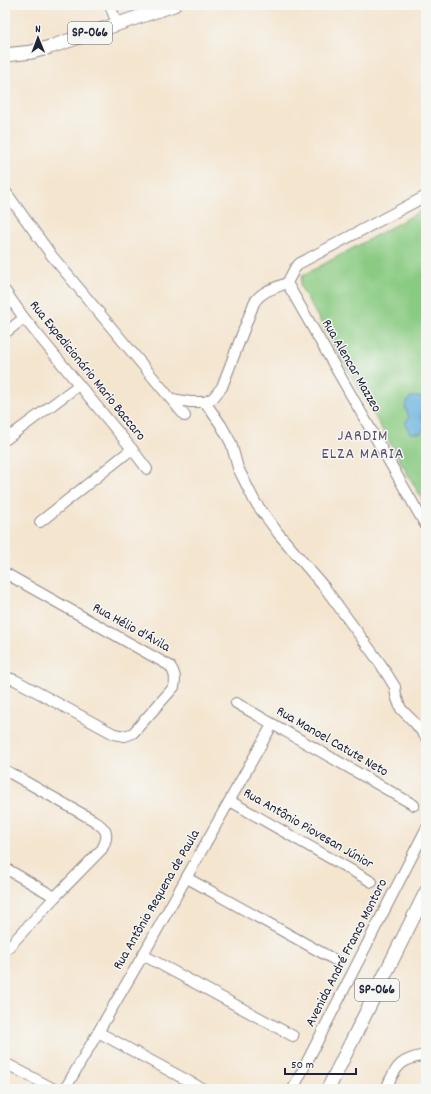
<svg xmlns="http://www.w3.org/2000/svg" width="431" height="1094" font-family="Dekko,sans-serif">
<style>
.green{fill:#8acb82;stroke:#56765e}
.water{fill:#65b0de;stroke:#44698c}
.lines{fill:none;stroke-linecap:round;stroke-linejoin:round}
.minor-casing{stroke:#8b8485;stroke-width:12}
.major-casing{stroke:#8b8485;stroke-width:15}
.minor{stroke:#fff;stroke-width:10}
.major{stroke:#fff;stroke-width:13}
.labels{text-anchor:middle;dominant-baseline:central;stroke-width:3;stroke-linejoin:round;paint-order:stroke}
.shield{fill:#f6f6f2;stroke:#626272;stroke-width:1}
.shield-label{font-size:13px;font-weight:bold;fill:#22223b}
.street-label{font-size:14px;fill:#22223b;stroke:#f6f6f2}
.quarter-label{font-size:16px;letter-spacing:1px;fill:#5c4f6e;stroke:#f6f6f2}
</style>
<rect width="100%" height="100%" fill="#f6f6f2"/>
<filter id="ink" filterUnits="userSpaceOnUse"><feTurbulence type="fractalNoise" baseFrequency=".025" numOctaves="2"/><feDisplacementMap in="SourceGraphic" scale="8" xChannelSelector="R" yChannelSelector="G"/><feConvolveMatrix kernelMatrix="1 2 1 2 8 2 1 2 1" color-interpolation-filters="sRGB"/></filter>
<filter id="wash" filterUnits="userSpaceOnUse"><feTurbulence type="fractalNoise" baseFrequency=".012" numOctaves="4" result="noise"/><feDisplacementMap in="SourceGraphic" scale="16" xChannelSelector="R" yChannelSelector="G"/><feGaussianBlur stdDeviation="0.9" result="paint"/><feColorMatrix in="noise" values="0 0 0 0 0 0 0 0 0 0 0 0 0 0 0 0 0 1.4 0 .05"/><feComposite in="paint" operator="in"/></filter>
<g filter="url(#wash)">
<rect width="100%" height="100%" fill="#f4e5cf"/>
<path class="green" d="M426,208V506L300,286L302,276Z"/>
<path class="water" d="M410,397H421L426,406L421,418L426,425L421,433H410L405,424L409,417L405,407Z"/>
</g>
<g filter="url(#ink)">
<g class="lines">
<g class="minor-casing">
<g id="minor">
<path d="M110,5L117,24"/>
<path d="M5,191L52,256L185,416"/>
<path d="M287,283L426,526"/>
<path d="M287,283L295,268L300,263L426,196"/>
<path d="M5,291L24,318L132,449L147,469"/>
<path d="M5,333L24,318"/>
<path d="M172,399L190,402H205L221,425L231,443L238,468L255,502L278,533L325,588L380,663L395,687L396,696L401,709L414,722L426,737"/>
<path d="M205,402L213,398L222,387L254,303C261,291 275,288 287,283"/>
<path d="M5,440L79,385"/>
<path d="M40,522L132,449"/>
<path d="M5,573L170,666C175,673 176,678 174,687L133,733L125,736L114,734L15,680L5,677"/>
<path d="M236,703L414,805"/>
<path d="M5,770L93,820C107,829 110,834 102,849L55,897L5,951"/>
<path d="M230,801L372,882"/>
<path d="M5,868L55,897"/>
<path d="M187,878L335,960"/>
<path d="M143,955L293,1036"/>
<path d="M98,1032L203,1089"/>
<path d="M5,1063L54,1089"/>
<path d="M65,1089L143,955L272,725"/>
<path d="M293,1089L426,829"/>
<path d="M386,1089C396,1065 401,1059 426,1055"/>
</g>
</g>
<g class="major-casing">
<g id="major">
<path d="M5,55L32,52L50,47L174,5"/>
<path d="M328,1089L426,892"/>
</g>
</g>
<use href="#minor" class="minor"/>
<use href="#major" class="major"/>
</g>
</g>
<g class="labels">
<g class="shield">
<rect x="68" y="22" width="44" height="22" rx="3"/>
<rect x="355" y="979" width="44" height="22" rx="3"/>
</g>
<g class="shield-label">
<text x="90" y="33">SP-066</text>
<text x="377" y="990">SP-066</text>
</g>
<g class="street-label">
<text transform="translate(351 366) rotate(60)">Rua Alencar Mazzeo</text>
<text transform="translate(87 371) rotate(51)">Rua Expedicionário Mario Baccaro</text>
<text transform="translate(131 628) rotate(29)">Rua Hélio d'Ávila</text>
<text transform="translate(332 742) rotate(30)">Rua Manoel Catute Neto</text>
<text transform="translate(308 829) rotate(30)">Rua Antônio Piovesan Júnior</text>
<text transform="translate(157 900) rotate(-60)">Rua Antônio Requena de Paula</text>
<text transform="translate(347 953) rotate(-63)">Avenida André Franco Montoro</text>
</g>
<g class="quarter-label">
<text x="363" y="436">JARDIM<tspan x="363" dy="18">ELZA MARIA</tspan></text>
</g>
</g>
<rect width="431" height="1094" fill="none" stroke="#f6f6f2" stroke-width="20"/>
<g transform="translate(38 38) rotate(359)" stroke="#f6f6f2" stroke-width="3" paint-order="stroke">
<path d="M0-3L7 15L0 10L-7 15Z" fill="#22223b"/>
<text y="-6" font-size="11" font-weight="bold" text-anchor="middle" fill="#22223b">N</text>
</g>
<path d="M285 1068v6h71v-6" fill="none" stroke="#22223b" stroke-width="2"/>
<text x="291" y="1068" font-size="12" fill="#22223b" stroke="#f6f6f2" stroke-width="3" paint-order="stroke">50 m</text>
</svg>
